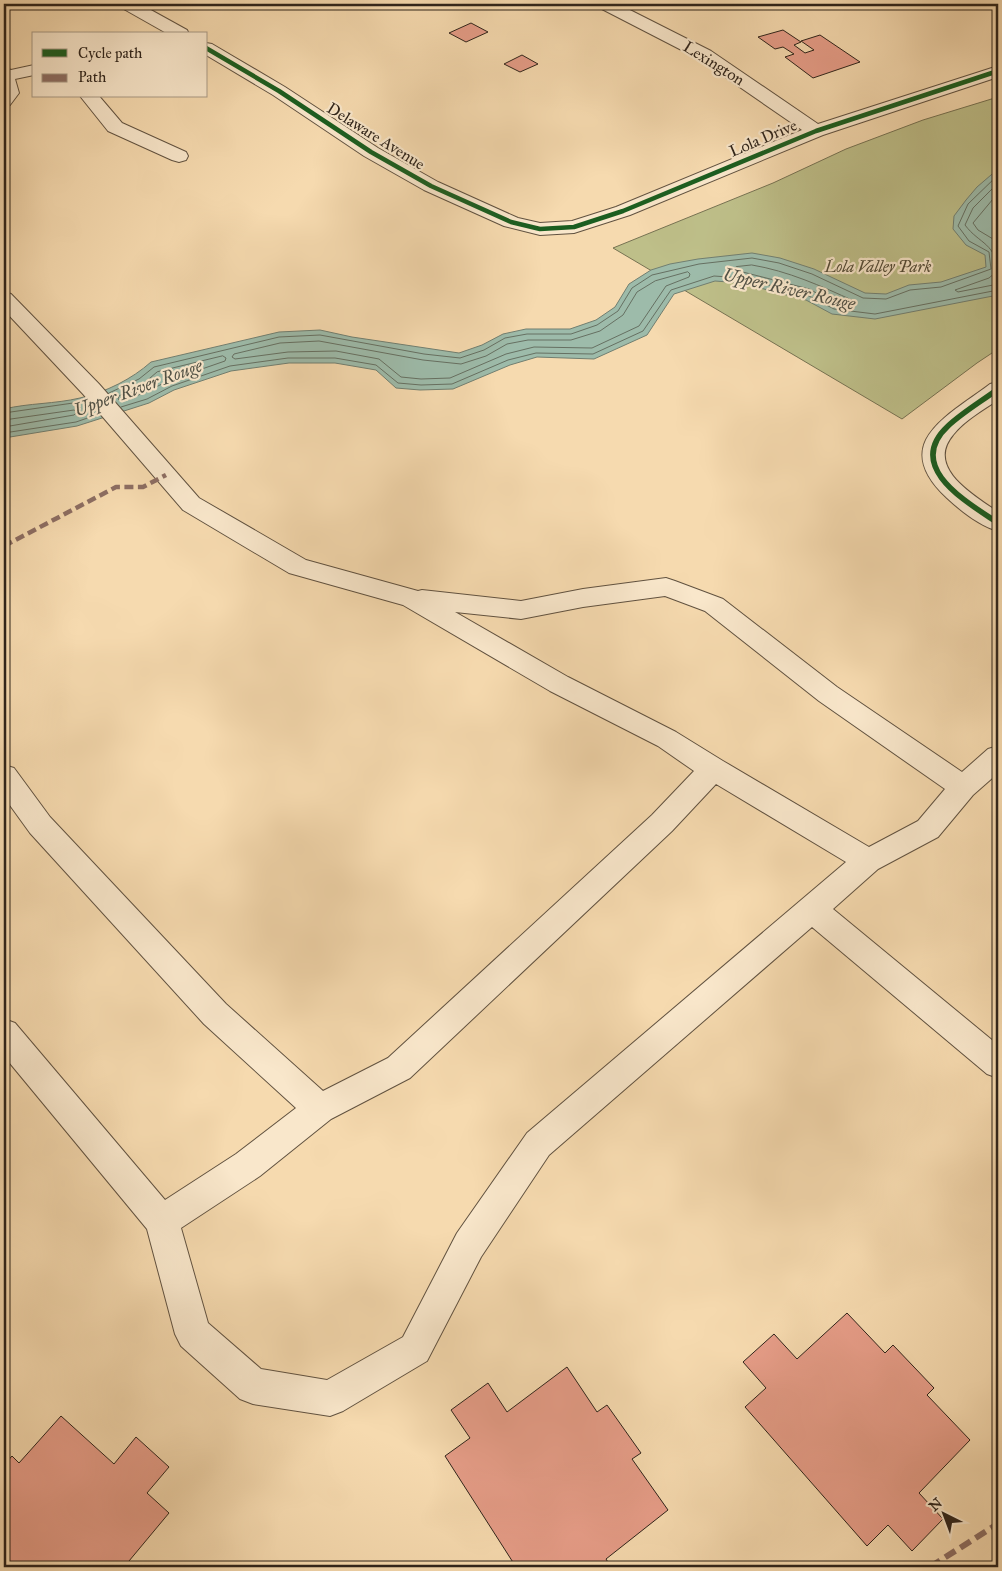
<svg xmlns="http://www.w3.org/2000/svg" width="1002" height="1571" font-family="'IM FELL Great Primer',serif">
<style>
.green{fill:#bebf89;stroke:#767252}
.water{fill:#9dbbaa;stroke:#717f71}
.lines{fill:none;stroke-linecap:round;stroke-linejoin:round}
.shore{stroke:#667062;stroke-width:1}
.building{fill:#e69d88;stroke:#2f241b}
.minor-casing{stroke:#615240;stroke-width:2}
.major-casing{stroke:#2f241b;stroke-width:2}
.minor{fill:#f9e7cb;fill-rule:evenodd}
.major{fill:#ebbd78;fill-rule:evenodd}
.quiet-far1{stroke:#8d6e63;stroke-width:4.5;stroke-dasharray:9 4.5;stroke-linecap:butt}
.quiet{stroke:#8d6e63;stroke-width:6;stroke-dasharray:12 6;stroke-linecap:butt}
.cycleway-far1-casing{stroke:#f9e7cb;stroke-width:6}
.cycleway-casing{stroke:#f9e7cb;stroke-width:9}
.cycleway-far1{stroke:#1b5e20;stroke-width:4.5}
.cycleway{stroke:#1b5e20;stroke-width:5.5}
.labels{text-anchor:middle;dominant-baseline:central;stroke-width:4.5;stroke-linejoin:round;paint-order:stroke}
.far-street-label{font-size:16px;fill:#2f241b;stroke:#f9e7cb}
.far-park-label{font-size:16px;font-style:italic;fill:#534b36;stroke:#f9e7cb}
.far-water-label{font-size:18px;font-style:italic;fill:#505146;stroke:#f9e7cb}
</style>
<rect width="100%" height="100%" fill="#f6daaf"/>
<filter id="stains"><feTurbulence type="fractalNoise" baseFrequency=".004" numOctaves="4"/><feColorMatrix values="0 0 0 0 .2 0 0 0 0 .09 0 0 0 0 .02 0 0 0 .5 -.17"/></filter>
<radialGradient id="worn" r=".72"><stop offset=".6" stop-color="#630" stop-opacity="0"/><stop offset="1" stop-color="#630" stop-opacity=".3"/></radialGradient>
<path class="green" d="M998,97V349L977,363L902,419L613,248L773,183L846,149L923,120Z"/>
<path class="water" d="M998,169V295L875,319L832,314L806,300L741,283L715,281L674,294L647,335L594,359L537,357L510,365L453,389L420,390L396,388L376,370L335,363H289L231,371L174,390L149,403L77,426L4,438V409C29,403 55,404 80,398C106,392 132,379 151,362L279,332L320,330L352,337L459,353L482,345L503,334L526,329H570L596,320L615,307L629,284L651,270L670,264L698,259L752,253L780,258L814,269L865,293L886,294L909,285L941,282L986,267L985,255L966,245L953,229L954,216L966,200L977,187Z"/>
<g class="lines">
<g class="shore">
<path d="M998,183L973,208L965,225C979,244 998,244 996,272L989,278L955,290L958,292L998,284"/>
<path d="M998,193L973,223L978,230L998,242"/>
<path d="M752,265C788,271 821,286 854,301L855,304L835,303L809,289L735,270L736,267Z"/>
<path d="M688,272L690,274L689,277L666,286L639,326L592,348L534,347L506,354L450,378L421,379L401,377L379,359L336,351L288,352L235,359L232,357L234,354L280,343L319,341L423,360L461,364L486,356L507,344L528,340H571L600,331L623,315L637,292L655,281Z"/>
<path d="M223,356L226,358L225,361L170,380L144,393L121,401L118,399L119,396L143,384L157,372Z"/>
<path d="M109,393L139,379L154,367L279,337L320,335L424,354L460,358L484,350L505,338L527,334H571L597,325L618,311L632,288L652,275L699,264L752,258L779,263L812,274L863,298L886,299L910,290L941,287L991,269L989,252L969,241L958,226L968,204L998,175"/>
<path d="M121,407L147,399L172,386L230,366L288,358H335L376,365L398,383L421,385L452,384L508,360L536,353L593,354L643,331L671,290L714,276L742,278L807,295L834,309L875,314L998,290"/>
<path d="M4,413L87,401"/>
<path d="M4,420L74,410L77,412L74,415L4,427"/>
<path d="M4,433L76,422L99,414"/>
</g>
</g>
<g class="building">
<path d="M471,23L488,32L466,42L449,33Z"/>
<path d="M783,30L801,42L794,45L805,53L814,50L801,41L820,35L860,62L813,78L785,57L794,54L783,47L775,49L758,37Z"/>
<path d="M522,55L538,64L520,72L504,64Z"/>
<path d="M847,1313L885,1353L893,1345L934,1388L927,1395L970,1440L919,1493L943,1519L912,1551L888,1525L867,1546L745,1407L766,1388L743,1362L774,1334L797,1359Z"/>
<path d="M567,1367L597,1412L607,1405L641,1453L632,1459L668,1510L606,1559L611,1567H516L445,1456L470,1438L451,1410L488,1383L507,1412Z"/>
<path d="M61,1416L114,1464L136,1437L169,1467L147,1493L169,1513L124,1567H4V1465L12,1456L19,1463Z"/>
</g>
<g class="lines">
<g class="minor-casing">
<g id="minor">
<path d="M120,4H140L187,30L189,34H168L122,8Z"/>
<path d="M598,4H618L711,51L818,124L998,66V77L823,135L630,215L574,233L540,235L504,226L424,190L364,156L273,95L206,55V43L212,44L285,87L378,148L438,182L518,218L540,223L572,221L616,207L802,130L699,59L600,8Z"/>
<path d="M34,65V75L15,79L19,93L10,105L4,106V67L11,70Z"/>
<path d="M80,96H99L122,123L186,152L188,156L186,160L179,162L172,160L108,131Z"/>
<path d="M4,292L11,294L99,384L199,498L306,560L418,591L422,590L521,601L583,589L666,578L675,581L723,599L837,687L962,772L988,749L998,746V773L973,795L938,837L878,869L833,909L998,1045V1078L987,1074L812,927L549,1155L481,1257L427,1361L343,1411L330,1416L253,1404L240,1399L181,1346L175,1334L147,1229L4,1056V1019L15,1023L165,1200L236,1154L296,1108L204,1024L30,833L4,797V765L14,768L50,817L226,1004L323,1091L388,1058L652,815L694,771L658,746L550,691L403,605L289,573L183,510L83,394L4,310ZM665,596L705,611L819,701L945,789L918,821L869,847L723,761L676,732L568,677L455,612L521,619L583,607ZM716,784L846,862L527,1133L457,1233L403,1337L327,1380L261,1369L208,1323L181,1228L260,1176L331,1119L410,1078L672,831Z"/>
<path d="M998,382V400C983,410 965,420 953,435C925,468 975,496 998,512V531C980,526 961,511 947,498C888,443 948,416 990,384Z"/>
</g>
</g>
<g class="major-casing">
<path id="major" d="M4,4H13L11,8L4,9Z"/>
</g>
<use href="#minor" class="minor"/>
<use href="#major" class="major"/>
<path class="quiet-far1" d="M4,546L116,487H143L166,475"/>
<path class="quiet" d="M930,1567L996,1525"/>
<g class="cycleway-far1-casing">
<path id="cycleway-far1" d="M206,48L279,91L371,152L431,186L511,222L540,229L574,227L623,211L816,131L998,71"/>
</g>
<g class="cycleway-casing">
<path id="cycleway" d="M998,389C982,401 963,412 948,426C904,467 967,502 998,523"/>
</g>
<use href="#cycleway-far1" class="cycleway-far1"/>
<use href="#cycleway" class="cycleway"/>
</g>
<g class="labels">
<g class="far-street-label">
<text transform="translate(714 63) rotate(32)">Lexington</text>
<text transform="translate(376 136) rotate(32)">Delaware Avenue</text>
<text transform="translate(763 138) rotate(-23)">Lola Drive</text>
</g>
<g class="far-park-label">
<text x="878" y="266">Lola Valley Park</text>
</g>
<g class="far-water-label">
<text transform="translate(789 289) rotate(13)">Upper River Rouge</text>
<text transform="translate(138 388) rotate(-20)">Upper River Rouge</text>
</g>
</g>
<rect width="1002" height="1571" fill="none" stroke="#f6daaf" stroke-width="20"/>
<rect x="5" y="5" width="992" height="1561" fill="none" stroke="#2f241b" stroke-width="2.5"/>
<rect x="10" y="10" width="982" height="1551" fill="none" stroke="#2f241b"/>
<rect x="32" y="32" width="175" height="65" fill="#f9e7cb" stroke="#a89985"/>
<rect x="42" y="49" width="25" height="8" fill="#1b5e20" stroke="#a89985"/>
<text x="78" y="58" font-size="15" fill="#2f241b">Cycle path</text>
<rect x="42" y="74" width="25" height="8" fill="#8d6e63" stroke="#a89985"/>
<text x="78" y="82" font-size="15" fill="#2f241b">Path</text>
<g transform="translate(944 1514) rotate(318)" stroke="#f9e7cb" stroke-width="4" paint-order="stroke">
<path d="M0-4L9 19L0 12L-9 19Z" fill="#2f241b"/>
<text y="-8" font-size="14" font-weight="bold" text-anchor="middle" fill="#2f241b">N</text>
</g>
<rect width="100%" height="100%" filter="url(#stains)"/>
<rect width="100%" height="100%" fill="url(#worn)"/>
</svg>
